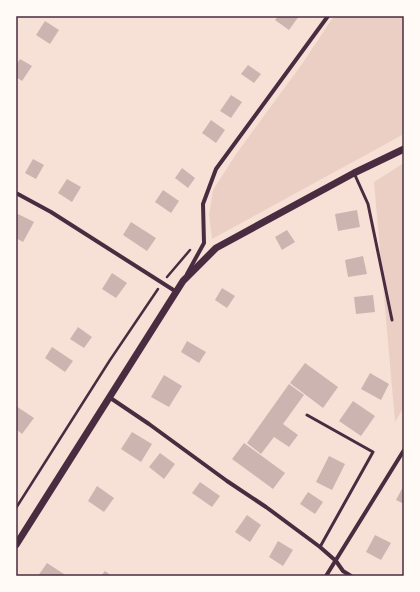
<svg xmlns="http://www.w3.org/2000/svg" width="420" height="592" font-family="'Golos Text',sans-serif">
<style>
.green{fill:#ebcfc5}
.building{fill:#ccb4b1}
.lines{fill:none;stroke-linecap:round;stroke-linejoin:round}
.path{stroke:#4a2c40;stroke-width:2.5}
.service{stroke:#4a2c40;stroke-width:3}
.minor{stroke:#4a2c40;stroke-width:4}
.tertiary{stroke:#4a2c40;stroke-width:7}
.neatline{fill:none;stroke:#4a2c40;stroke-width:1.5}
</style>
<rect width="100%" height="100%" fill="#f7e1d7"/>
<g class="green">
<path d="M334,16H404V134L212,239L209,215L213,190L236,154L302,64Z"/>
<path d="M404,163V407L395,422L374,182Z"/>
</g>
<g class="building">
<path d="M278,16H299L289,30L275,20Z"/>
<path d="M45,21L59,30L50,44L36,35Z"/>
<path d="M20,59L32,66L22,81L16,77V65Z"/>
<path d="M248,65L261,74L254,83L241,74Z"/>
<path d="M231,95L242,102L231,118L220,111Z"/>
<path d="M211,120L225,130L216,143L202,133Z"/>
<path d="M33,159L44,165L36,179L25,173Z"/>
<path d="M182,168L195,178L188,188L175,178Z"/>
<path d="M67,179L81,187L72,202L58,193Z"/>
<path d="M163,190L179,201L171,213L155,202Z"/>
<path d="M357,210L360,227L338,231L335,214Z"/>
<path d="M18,214L34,222L23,242L16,238V218Z"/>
<path d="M131,222L156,238L147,251L123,235Z"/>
<path d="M287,230L295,242L282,250L275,237Z"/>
<path d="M363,256L367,274L348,277L345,260Z"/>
<path d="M112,273L127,283L116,298L102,289Z"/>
<path d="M222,288L235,296L227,308L215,300Z"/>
<path d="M373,295L375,312L356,314L354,297Z"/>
<path d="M78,327L92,337L84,348L70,339Z"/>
<path d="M187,341L206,352L199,363L181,352Z"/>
<path d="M52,347L73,361L65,372L45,358Z"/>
<path d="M305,363L338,387L323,408L290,383Z"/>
<path d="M370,373L389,384L381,400L361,389Z"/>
<path d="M164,375L182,386L169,407L151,397Z"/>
<path d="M289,384L304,395L283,424L298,435L289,447L274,437L261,454L247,443Z"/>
<path d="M353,401L375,416L361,436L339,421Z"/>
<path d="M16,406L34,418L22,434L16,429Z"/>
<path d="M132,432L152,444L141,462L121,449Z"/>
<path d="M244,443L285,473L273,489L232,459Z"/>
<path d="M160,453L175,464L164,479L149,467Z"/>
<path d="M329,456L345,464L332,490L316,482Z"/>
<path d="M200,482L220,496L212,507L192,493Z"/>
<path d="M404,485V504L396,500Z"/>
<path d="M97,486L114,498L104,512L88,501Z"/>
<path d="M308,492L323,502L315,514L300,504Z"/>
<path d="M247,515L261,525L250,542L235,532Z"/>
<path d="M375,535L391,543L381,560L366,552Z"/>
<path d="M278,541L293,550L283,566L269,557Z"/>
<path d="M47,563L67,576H38Z"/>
<path d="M105,571L112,576H101Z"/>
</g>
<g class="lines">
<g class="path">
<path d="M167,277L190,250"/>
<path d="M16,508L110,360L158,289"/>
</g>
<g class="service">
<path d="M354,173L368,204L392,320"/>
<path d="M307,415L373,452L320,547"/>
</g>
<g class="minor">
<path d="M16,193L51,212L175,291"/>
<path d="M187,274L204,243L203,204L216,169L328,16"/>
<path d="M109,397L149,424L227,481L266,507L320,547L336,561L343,571L351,576"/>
<path d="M326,576L404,450"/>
</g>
<path class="tertiary" d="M16,545L183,281L216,248L354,173L404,149"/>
</g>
<rect width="420" height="592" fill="none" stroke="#fffaf5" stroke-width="34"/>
<rect x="17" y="17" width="386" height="558" class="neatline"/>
</svg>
